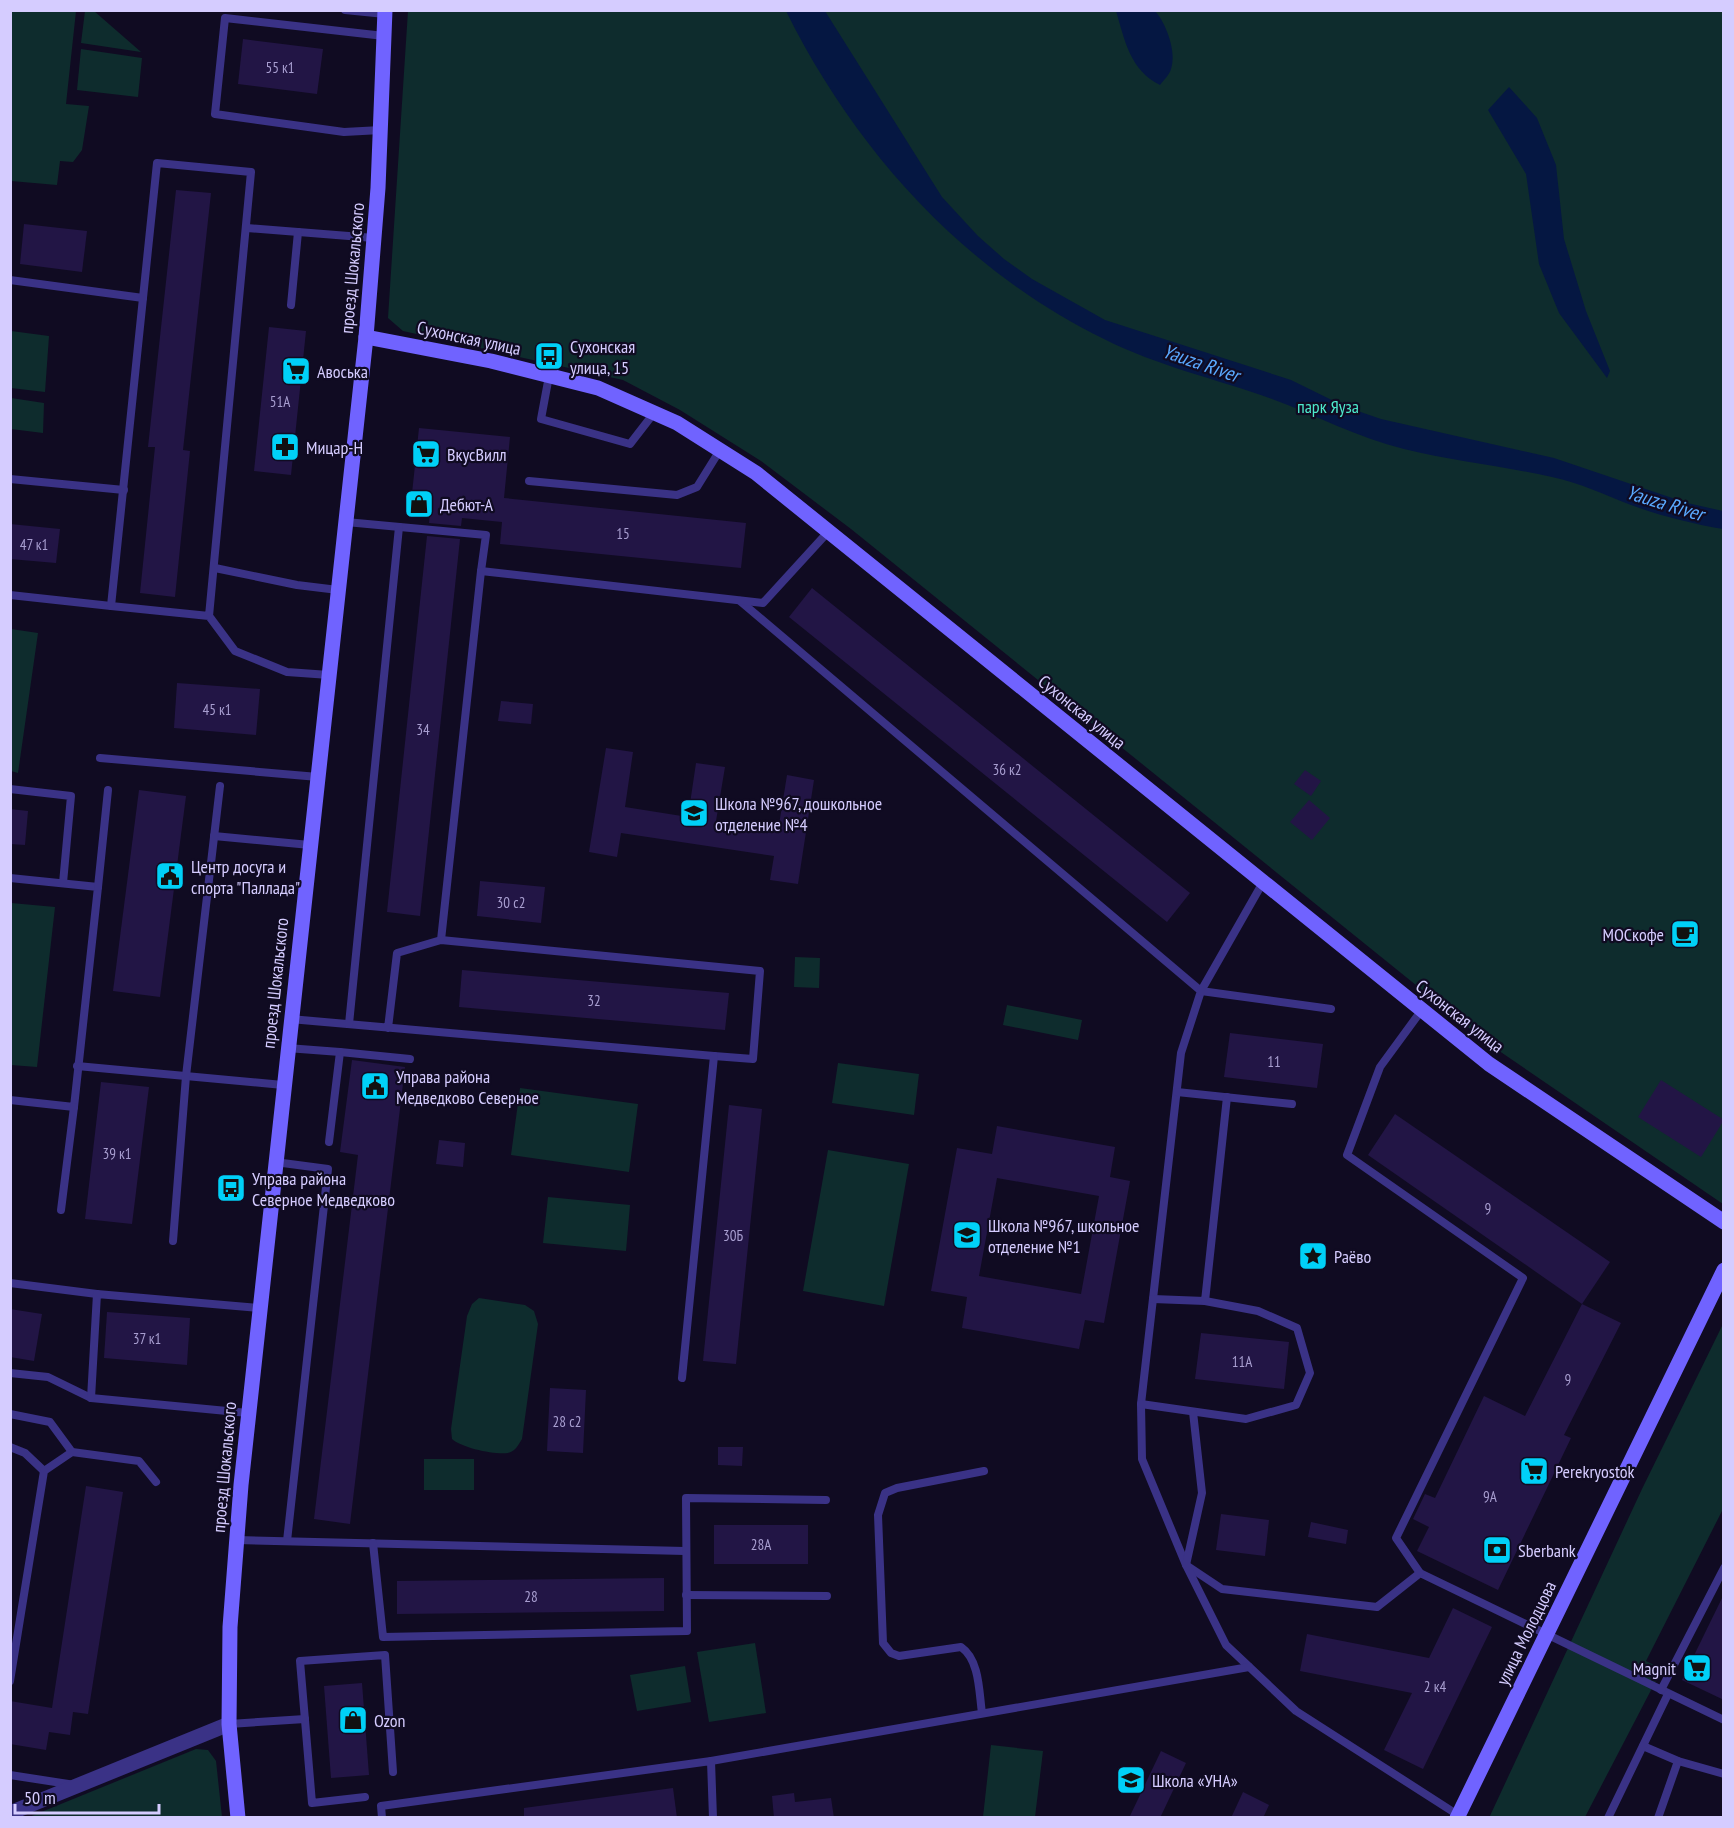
<svg xmlns="http://www.w3.org/2000/svg" width="1734" height="1828" font-family="'PT Sans Narrow',sans-serif">
<style>
.green{fill:#0e2c2d}
.water{fill:#051742}
.building{fill:#221545;fill-rule:evenodd}
.lines{fill:none;stroke-linecap:round;stroke-linejoin:round}
.lane{stroke:#3a3286;stroke-width:8}
.street{stroke:#3a3286;stroke-width:15}
.secondary{stroke:#7063ff;stroke-width:15}
.labels{text-anchor:middle;dominant-baseline:central;stroke-width:4.5;stroke-linejoin:round;paint-order:stroke}
.number-label{font-size:15px;fill:#a89ed0}
.street-label{font-size:18px;fill:#d5ccff;stroke:#100b22}
.poi-label{font-size:18px;fill:#d5ccff;stroke:#100b22;text-anchor:start}
.park-label{font-size:18px;fill:#4deacc;stroke:#100b22}
.water-label{font-size:20px;font-style:italic;fill:#5aa9ff;stroke:#100b22}
</style>
<rect width="100%" height="100%" fill="#100b22"/>
<g class="green">
<path d="M10,11H76L66,104L89,106L82,150L73,162L60,161L57,185L11,181Z"/>
<path d="M85,11H94L141,52L81,43Z"/>
<path d="M408,11H1723V1204L1489,1044L851,529L761,461L680,410L623,380L403,331L388,318Z"/>
<path d="M81,49L142,58L138,97L77,90Z"/>
<path d="M11,331L49,336L45,392L11,388Z"/>
<path d="M11,398L44,403L43,433L11,429Z"/>
<path d="M11,629L38,633L18,773L11,771Z"/>
<path d="M11,903L55,907L37,1067L11,1065Z"/>
<path d="M795,957L820,958L819,988L794,987Z"/>
<path d="M1007,1005L1082,1020L1078,1040L1003,1025Z"/>
<path d="M838,1063L919,1074L914,1115L832,1103Z"/>
<path d="M520,1088L638,1104L629,1172L511,1155Z"/>
<path d="M828,1150L909,1164L884,1306L803,1291Z"/>
<path d="M548,1197L630,1205L626,1251L543,1243Z"/>
<path d="M479,1298L525,1305L534,1311L538,1324L522,1439C518,1445 516,1451 508,1453C495,1455 462,1448 452,1439L451,1429L467,1316L472,1304Z"/>
<path d="M1723,1324V1509L1646,1661L1662,1669L1585,1817L1489,1818L1642,1489Z"/>
<rect x="424" y="1459" width="50" height="31"/>
<path d="M755,1643L766,1713L709,1722L697,1652Z"/>
<path d="M685,1666L691,1702L637,1711L630,1675Z"/>
<path d="M991,1745L1043,1751L1035,1817H983Z"/>
<path d="M196,1749L208,1750L216,1761L222,1817H29Z"/>
</g>
<g class="water">
<path d="M786,11H825L942,197L978,236L1004,259L1032,279L1105,320L1291,380L1346,407L1381,419L1554,458L1687,503L1723,511V529C1693,524 1661,516 1631,505C1605,495 1580,483 1552,477C1503,466 1453,461 1404,449C1358,438 1316,415 1272,399C1217,379 1157,366 1104,339C963,270 855,150 786,11Z"/>
<path d="M1116,11H1155C1166,23 1177,52 1171,69C1170,74 1163,81 1160,85C1130,70 1125,41 1116,11Z"/>
<path d="M1509,87L1537,118L1556,165L1564,239L1586,311L1610,371L1607,378L1559,313L1539,264L1526,174L1488,110Z"/>
</g>
<g class="building">
<path d="M243,39L323,49L317,94L238,84Z"/>
<path d="M176,190L211,193L183,450L190,451L175,597L140,593L155,447H148Z"/>
<path d="M24,224L87,231L82,272L20,264Z"/>
<path d="M269,327L306,331L291,475L254,471Z"/>
<path d="M419,428L510,437L504,498L746,523L741,568L500,544L502,522L462,518L461,526L429,523L430,514L410,512Z"/>
<path d="M10,524L60,529L56,563L10,559Z"/>
<path d="M427,536L460,539L420,916L387,912Z"/>
<path d="M812,588L1190,893L1167,922L789,617Z"/>
<path d="M177,683L260,689L256,735L174,728Z"/>
<path d="M501,701L533,704L531,724L498,721Z"/>
<path d="M606,748L633,752L625,807L688,817L696,763L725,767L716,821L778,831L787,775L814,780L798,884L770,880L774,856L621,833L617,857L589,852Z"/>
<path d="M1305,770L1321,781L1311,796L1294,784Z"/>
<path d="M139,790L186,796L160,997L113,991Z"/>
<path d="M1309,800L1330,818L1312,840L1290,822Z"/>
<path d="M10,809L28,811L25,845L10,844Z"/>
<path d="M480,881L545,887L541,923L477,916Z"/>
<path d="M462,970L729,993L725,1030L459,1007Z"/>
<path d="M1230,1033L1323,1044L1317,1088L1224,1077Z"/>
<path d="M352,1060L405,1067L350,1524L314,1519L358,1155L340,1152Z"/>
<path d="M1661,1080L1724,1120L1701,1157L1638,1117Z"/>
<path d="M101,1082L149,1087L132,1224L85,1219Z"/>
<path d="M729,1105L762,1109L736,1364L703,1361Z"/>
<path d="M1395,1114L1610,1262L1582,1304L1368,1155Z"/>
<path d="M997,1126L1115,1147L1110,1177L1130,1181L1104,1323L1085,1320L1079,1349L962,1328L967,1297L931,1291L957,1148L992,1154ZM997,1178L1099,1196L1081,1294L979,1276Z"/>
<path d="M439,1140L465,1143L463,1167L436,1164Z"/>
<path d="M1582,1304L1621,1323L1564,1435L1571,1438L1498,1590L1417,1551L1429,1527L1413,1519L1425,1494L1435,1498L1484,1396L1525,1416Z"/>
<path d="M10,1309L42,1314L34,1361L10,1357Z"/>
<path d="M107,1312L190,1318L187,1365L104,1358Z"/>
<path d="M1201,1333L1289,1342L1284,1389L1195,1379Z"/>
<path d="M550,1388L586,1390L583,1453L547,1451Z"/>
<path d="M718,1447H743L742,1466L718,1465Z"/>
<path d="M86,1486L123,1492L88,1714L73,1712L70,1735L49,1732L46,1750L10,1744V1701L52,1708Z"/>
<path d="M1221,1514L1269,1520L1265,1556L1216,1550Z"/>
<path d="M1311,1522L1348,1530L1346,1544L1308,1537Z"/>
<rect x="714" y="1525" width="94" height="39"/>
<path d="M664,1578V1611L397,1614V1581Z"/>
<path d="M1724,1594V1700L1682,1680Z"/>
<path d="M1453,1608L1492,1627L1423,1769L1384,1750L1412,1693L1300,1671L1307,1634L1429,1658Z"/>
<path d="M362,1683L369,1775L331,1778L324,1686Z"/>
<path d="M1161,1751L1186,1763L1160,1818H1129Z"/>
<path d="M673,1788L677,1818H524V1808Z"/>
<path d="M1243,1792L1269,1805L1263,1818H1231Z"/>
<path d="M794,1793L795,1802L831,1798L834,1818H774L772,1796Z"/>
</g>
<g class="lines">
<g class="lane">
<path d="M345,10L385,14"/>
<path d="M381,130L344,132L215,114L225,18L384,36"/>
<path d="M247,228L374,238"/>
<path d="M10,280L143,298"/>
<path d="M291,305L298,232"/>
<path d="M549,376L541,419L630,444L654,413"/>
<path d="M10,479L124,490"/>
<path d="M529,481L677,495L697,487L720,450"/>
<path d="M346,522L486,535L481,571"/>
<path d="M215,568L297,585L338,590"/>
<path d="M10,595L111,606"/>
<path d="M740,601L1201,991L1181,1053L1141,1404L1142,1459L1186,1565L1222,1589L1377,1607L1420,1573L1724,1720"/>
<path d="M209,616L111,606L157,163L251,172L209,616L235,651L287,672L329,675"/>
<path d="M100,758L318,777"/>
<path d="M10,789L71,796L63,883"/>
<path d="M214,836L310,845"/>
<path d="M10,878L98,887L74,1107L10,1100"/>
<path d="M1262,884L1201,991L1331,1009"/>
<path d="M98,887L108,790"/>
<path d="M441,940L481,571L763,603L828,532"/>
<path d="M290,1019L714,1056L753,1059L760,971L441,940L397,953L388,1028"/>
<path d="M349,1024L399,527"/>
<path d="M287,1048L340,1052L329,1142"/>
<path d="M340,1052L410,1059"/>
<path d="M77,1066L283,1085"/>
<path d="M1177,1092L1292,1104"/>
<path d="M275,1162L328,1169L287,1541"/>
<path d="M61,1210L74,1107"/>
<path d="M173,1241L186,1076L220,786"/>
<path d="M10,1283L97,1294"/>
<path d="M1153,1299L1205,1301L1227,1097"/>
<path d="M10,1373L48,1377L91,1398L248,1413"/>
<path d="M682,1378L714,1056"/>
<path d="M91,1398L97,1294L259,1308"/>
<path d="M1141,1404L1246,1419L1296,1405L1310,1373L1297,1328L1258,1311L1205,1301"/>
<path d="M1193,1412L1202,1493L1186,1565L1226,1645L1296,1711L1458,1815"/>
<path d="M10,1414L50,1422L72,1452"/>
<path d="M10,1447L25,1453L44,1471"/>
<path d="M237,1540L685,1551"/>
<path d="M373,1543L383,1637L687,1631L686,1498L826,1500"/>
<path d="M1420,1573L1396,1538L1523,1278L1347,1155L1380,1067L1421,1011"/>
<path d="M686,1595L827,1596"/>
<path d="M10,1681L44,1471L72,1452L139,1461L156,1482"/>
<path d="M1661,1690L1724,1568"/>
<path d="M982,1713C979,1693 980,1660 961,1647L899,1656L891,1653L883,1643L878,1515L885,1493L897,1488L984,1471"/>
<path d="M229,1724L305,1719"/>
<path d="M1643,1746L1678,1761L1724,1774"/>
<path d="M711,1761L1249,1667"/>
<path d="M10,1775L75,1785"/>
<path d="M365,1797L312,1803L300,1661L385,1655L393,1772"/>
<path d="M382,1818L381,1806L711,1761L713,1818"/>
<path d="M1608,1818L1668,1694"/>
<path d="M1658,1818L1678,1761"/>
</g>
<path class="street" d="M10,1813L229,1724"/>
<g class="secondary">
<path d="M366,337L491,361L598,388L677,423L756,473L1489,1064L1724,1222"/>
<path d="M238,1818L229,1724L230,1627L241,1485L366,337L378,188L385,10"/>
<path d="M1457,1818L1724,1270"/>
</g>
</g>
<defs>
<g id="bus-square" transform="scale(1.5)"><rect x="-9" y="-9" width="18" height="18" rx="4" fill="#00d0f7" stroke="#100b22"/><path d="M-5-6H5V4H4V6H2V4H-2V6H-4V4H-5ZM-3.5-4V0h7V-4ZM-3.5 1.2v1.5H-2V1.2ZM2 1.2v1.5H3.5V1.2Z" fill="#111"/></g>
<g id="supermarket-square" transform="scale(1.5)"><rect x="-9" y="-9" width="18" height="18" rx="4" fill="#00d0f7" stroke="#100b22"/><path d="M-6-5.5h2.5l.6 2H6L4.5 2H-2.5L-4.4-4H-6ZM-1.5 3.2a1.3 1.3 0 1 0 .1 0ZM3 3.2a1.3 1.3 0 1 0 .1 0Z" fill="#111"/></g>
<g id="pharmacy-square" transform="scale(1.5)"><rect x="-9" y="-9" width="18" height="18" rx="4" fill="#00d0f7" stroke="#100b22"/><path d="M-2-6h4v4h4v4h-4v4h-4v-4h-4v-4h4Z" fill="#111"/></g>
<g id="shop-square" transform="scale(1.5)"><rect x="-9" y="-9" width="18" height="18" rx="4" fill="#00d0f7" stroke="#100b22"/><path d="M-5-2.5h2.3a2.7 3.5 0 0 1 5.4 0H5L5.5 6h-11ZM-1.5-2.5h3a1.5 2.3 0 0 0-3 0Z" fill="#111"/></g>
<g id="school-square" transform="scale(1.5)"><rect x="-9" y="-9" width="18" height="18" rx="4" fill="#00d0f7" stroke="#100b22"/><path d="M0-5L7-2L0 1L-7-2ZM-4 1L0 2.5L4 1V4Q0 6-4 4Z" fill="#111"/></g>
<g id="civic-square" transform="scale(1.5)"><rect x="-9" y="-9" width="18" height="18" rx="4" fill="#00d0f7" stroke="#100b22"/><path d="M-.6-6.5H3V-4.5H.6V-3L4-1V1h2V6H-6V1h2V-1L-.6-3ZM-1.2 2.5V6h2.4V2.5Z" fill="#111"/></g>
<g id="cafe-square" transform="scale(1.5)"><rect x="-9" y="-9" width="18" height="18" rx="4" fill="#00d0f7" stroke="#100b22"/><path d="M-5.5-4.5H6V0H3Q3 3.5 0 3.5H-2.5Q-5.5 3.5-5.5 0ZM3-3.2v2h1.7v-2ZM-6 4.5H4V6H-6Z" fill="#111"/></g>
<g id="sight-square" transform="scale(1.5)"><rect x="-9" y="-9" width="18" height="18" rx="4" fill="#00d0f7" stroke="#100b22"/><path d="M0-6L1.8-2.2L6-1.7L2.9 1.2L3.7 5.4L0 3.3L-3.7 5.4L-2.9 1.2L-6-1.7L-1.8-2.2Z" fill="#111"/></g>
<g id="bank-square" transform="scale(1.5)"><rect x="-9" y="-9" width="18" height="18" rx="4" fill="#00d0f7" stroke="#100b22"/><path d="M-6-4H6V4H-6ZM0-2.3a2.3 2.3 0 1 0 0 4.6a2.3 2.3 0 1 0 0-4.6Z" fill="#111"/></g>
</defs>
<g fill-rule="evenodd">
<use href="#bus-square" x="549" y="356"/>
<use href="#supermarket-square" x="296" y="371"/>
<use href="#pharmacy-square" x="285" y="447"/>
<use href="#supermarket-square" x="426" y="454"/>
<use href="#shop-square" x="419" y="504"/>
<use href="#school-square" x="694" y="813"/>
<use href="#civic-square" x="170" y="876"/>
<use href="#cafe-square" x="1685" y="934"/>
<use href="#civic-square" x="375" y="1086"/>
<use href="#bus-square" x="231" y="1188"/>
<use href="#school-square" x="967" y="1235"/>
<use href="#sight-square" x="1313" y="1256"/>
<use href="#supermarket-square" x="1534" y="1471"/>
<use href="#bank-square" x="1497" y="1550"/>
<use href="#supermarket-square" x="1697" y="1668"/>
<use href="#shop-square" x="353" y="1720"/>
<use href="#school-square" x="1131" y="1780"/>
</g>
<g class="labels">
<g class="number-label">
<text x="280" y="67">55 к1</text>
<text x="280" y="401">51А</text>
<text x="623" y="533">15</text>
<text x="34" y="544">47 к1</text>
<text x="217" y="709">45 к1</text>
<text x="423" y="729">34</text>
<text x="1007" y="769">36 к2</text>
<text x="511" y="902">30 с2</text>
<text x="594" y="1000">32</text>
<text x="1274" y="1061">11</text>
<text x="117" y="1153">39 к1</text>
<text x="1488" y="1208">9</text>
<text x="733" y="1235">30Б</text>
<text x="147" y="1338">37 к1</text>
<text x="1242" y="1361">11А</text>
<text x="1568" y="1379">9</text>
<text x="567" y="1421">28 с2</text>
<text x="1490" y="1496">9А</text>
<text x="761" y="1544">28А</text>
<text x="531" y="1596">28</text>
<text x="1435" y="1686">2 к4</text>
</g>
<g class="street-label">
<text transform="translate(352 268) rotate(-85)">проезд Шокальского</text>
<text transform="translate(469 338) rotate(12)">Сухонская улица</text>
<text transform="translate(1082 712) rotate(39)">Сухонская улица</text>
<text transform="translate(275 983) rotate(-84)">проезд Шокальского</text>
<text transform="translate(1460 1016) rotate(38)">Сухонская улица</text>
<text transform="translate(224 1467) rotate(-85)">проезд Шокальского</text>
<text transform="translate(1526 1633) rotate(-64)">улица Молодцова</text>
</g>
<g class="poi-label">
<text x="570" y="346">Сухонская<tspan x="570" dy="21">улица, 15</tspan></text>
<text x="317" y="371">Авоська</text>
<text x="306" y="447">Мицар-Н</text>
<text x="447" y="454">ВкусВилл</text>
<text x="440" y="504">Дебют-А</text>
<text x="715" y="803">Школа №967, дошкольное<tspan x="715" dy="21">отделение №4</tspan></text>
<text x="191" y="866">Центр досуга и<tspan x="191" dy="21">спорта "Паллада"</tspan></text>
<text x="1664" y="934" text-anchor="end">МОСкофе</text>
<text x="396" y="1076">Управа района<tspan x="396" dy="21">Медведково Северное</tspan></text>
<text x="252" y="1178">Управа района<tspan x="252" dy="21">Северное Медведково</tspan></text>
<text x="988" y="1225">Школа №967, школьное<tspan x="988" dy="21">отделение №1</tspan></text>
<text x="1334" y="1256">Раёво</text>
<text x="1555" y="1471">Perekryostok</text>
<text x="1518" y="1550">Sberbank</text>
<text x="1676" y="1668" text-anchor="end">Magnit</text>
<text x="374" y="1720">Ozon</text>
<text x="1152" y="1780">Школа «УНА»</text>
</g>
<g class="park-label">
<text x="1328" y="406">парк Яуза</text>
</g>
<g class="water-label">
<text transform="translate(1201 363) rotate(19)">Yauza River</text>
<text transform="translate(1665 503) rotate(17)">Yauza River</text>
</g>
</g>
<rect width="1734" height="1828" fill="none" stroke="#d5ccff" stroke-width="24"/>
<path d="M15 1804v9h144v-9" fill="none" stroke="#d5ccff" stroke-width="3"/>
<text x="24" y="1804" font-size="18" fill="#d5ccff" stroke="#100b22" stroke-width="4.5" paint-order="stroke">50 m</text>
</svg>
